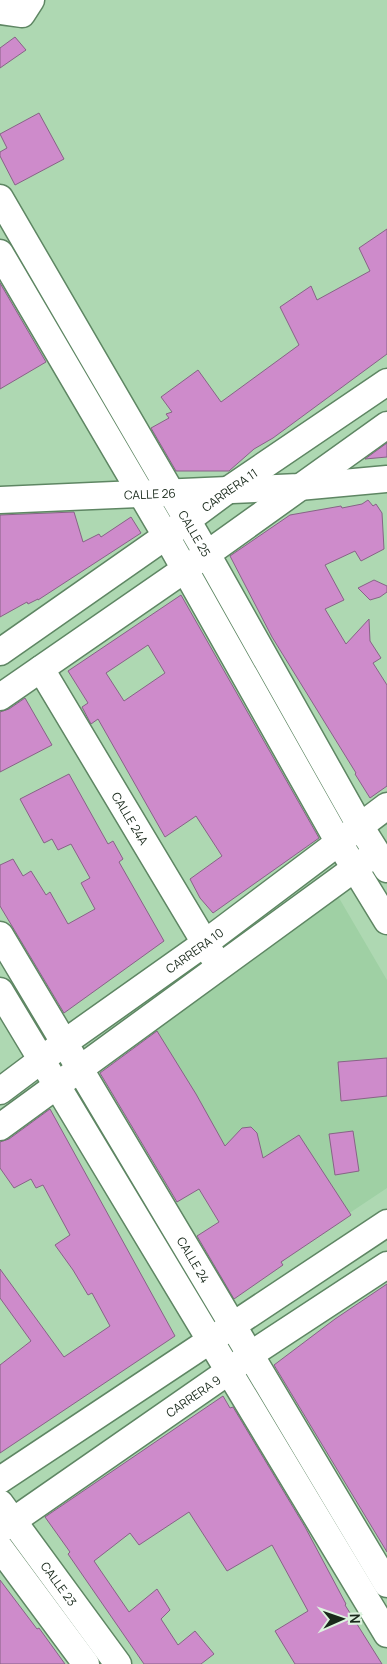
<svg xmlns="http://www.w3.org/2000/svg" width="387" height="1664" font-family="Manrope,sans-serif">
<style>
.built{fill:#9fd0a4}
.building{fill:#ce8bcb;stroke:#876386;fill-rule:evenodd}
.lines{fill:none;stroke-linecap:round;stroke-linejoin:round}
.minor-casing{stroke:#5e8663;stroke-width:29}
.minor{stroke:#fff;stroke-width:26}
.labels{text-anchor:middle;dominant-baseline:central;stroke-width:4.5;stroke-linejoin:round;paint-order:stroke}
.street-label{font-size:12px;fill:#19291b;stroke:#ddf3df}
</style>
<rect width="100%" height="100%" fill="#aed8b2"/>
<path class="built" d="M332,886L387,980V1188L276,1262L148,1028Z"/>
<g class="building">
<path d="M15,37L26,50L0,68V48Z"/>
<path d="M39,113L64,159L15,185L0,156V152L7,148L0,134Z"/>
<path d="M387,229V354L273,438L254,449L229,471H176L151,428L169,418L166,414L172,412L161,397L198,370L221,402L299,345L280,307L311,286L317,300L370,271L359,248Z"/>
<path d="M0,283L46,362L0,389Z"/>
<path d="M387,443V457L365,459Z"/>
<path d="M368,500L373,506L376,504L382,513L384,549L361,561L355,551L325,565L344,600L325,609L346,644L369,619L370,641L381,658L373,663L387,685V786L370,798L355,774L356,773L272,637L230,556L290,515L341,506L342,508L362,504Z"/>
<path d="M74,512L83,542L99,534L101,537L131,517L141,533L38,600V599L28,604L27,602L0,617V515Z"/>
<path d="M374,580L387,586V592L380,597L370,600L358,588Z"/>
<path d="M181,595L319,838L213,913L200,898L190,879L222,856L196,816L165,837L98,719L91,724L82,707L88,703L68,671ZM148,645L165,673L124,701L106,673Z"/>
<path d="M25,698L52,745L0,772V712L9,709Z"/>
<path d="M69,774L108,844L113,841L123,859L119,862L164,941L64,1013L0,906V865L13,859L23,876L31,871L46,895L50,892L68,924L95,909L81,883L90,878L71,844L58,850L52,839L44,843L20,799Z"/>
<path d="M157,1031L196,1094L225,1146L242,1128L251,1127L257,1133L263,1158L299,1135L351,1215L281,1262L283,1265L234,1299L197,1236L219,1222L199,1189L177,1202L100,1073Z"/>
<path d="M387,1058V1096L341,1101L338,1062Z"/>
<path d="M50,1109L175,1336L0,1453V1365L31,1341L0,1298V1269L64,1357L110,1326L92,1293L88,1295L73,1270L55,1245L70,1235L43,1185L36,1188L31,1179L14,1188L0,1168V1142L9,1139Z"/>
<path d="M353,1131L359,1171L335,1175L329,1134Z"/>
<path d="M387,1284V1552L274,1365L335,1319Z"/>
<path d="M223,1396L230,1408L233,1407L305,1527L346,1604L345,1605L382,1664H295L275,1631L308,1611L272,1545L227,1571L189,1512L139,1545L130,1533L94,1561L129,1612L157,1589L170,1610L161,1619L178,1645L195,1631L214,1654L201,1664H144L68,1554L70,1552L45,1517Z"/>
<path d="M0,1580L37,1629L39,1628L65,1664H0Z"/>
</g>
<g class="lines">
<g class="minor-casing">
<g id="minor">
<path d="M0,11L22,14L31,0"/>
<path id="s1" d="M0,198L207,554L360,826L387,869"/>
<path d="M0,253L166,536L338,841L387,921"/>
<path id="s2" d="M0,500L299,487L387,479"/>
<path id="s3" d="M0,652L166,536L228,490L387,382"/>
<path id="s4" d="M41,669L214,958"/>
<path d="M0,697L207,554L387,425"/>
<path id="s5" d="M0,935L387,1584"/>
<path d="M0,991L387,1634"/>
<path id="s6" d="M0,1091L64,1043L205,943L387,806"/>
<path d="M0,1127L369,858"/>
<path d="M0,1480L387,1223"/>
<path id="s7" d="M0,1503L118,1664"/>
<path id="s8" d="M0,1530L229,1371L250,1355L387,1265"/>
<path d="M0,1548L86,1664"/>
</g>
</g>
<use href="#minor" class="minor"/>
</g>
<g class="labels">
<g class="street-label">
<text stroke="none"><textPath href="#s3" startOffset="281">CARRERA 11</textPath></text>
<text stroke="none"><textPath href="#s2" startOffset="150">CALLE 26</textPath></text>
<text stroke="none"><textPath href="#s1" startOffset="388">CALLE 25</textPath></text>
<text stroke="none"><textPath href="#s4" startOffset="174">CALLE 24A</textPath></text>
<text stroke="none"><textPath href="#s6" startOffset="240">CARRERA 10</textPath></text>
<text stroke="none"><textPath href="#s5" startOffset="378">CALLE 24</textPath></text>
<text stroke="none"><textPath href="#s8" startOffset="235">CARRERA 9</textPath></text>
<text stroke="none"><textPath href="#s7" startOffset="100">CALLE 23</textPath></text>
</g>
</g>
<g transform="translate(342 1619) rotate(88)" stroke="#ddf3df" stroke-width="4" paint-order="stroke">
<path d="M0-4L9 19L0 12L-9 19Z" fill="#19291b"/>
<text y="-8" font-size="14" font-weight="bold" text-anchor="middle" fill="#19291b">N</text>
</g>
</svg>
